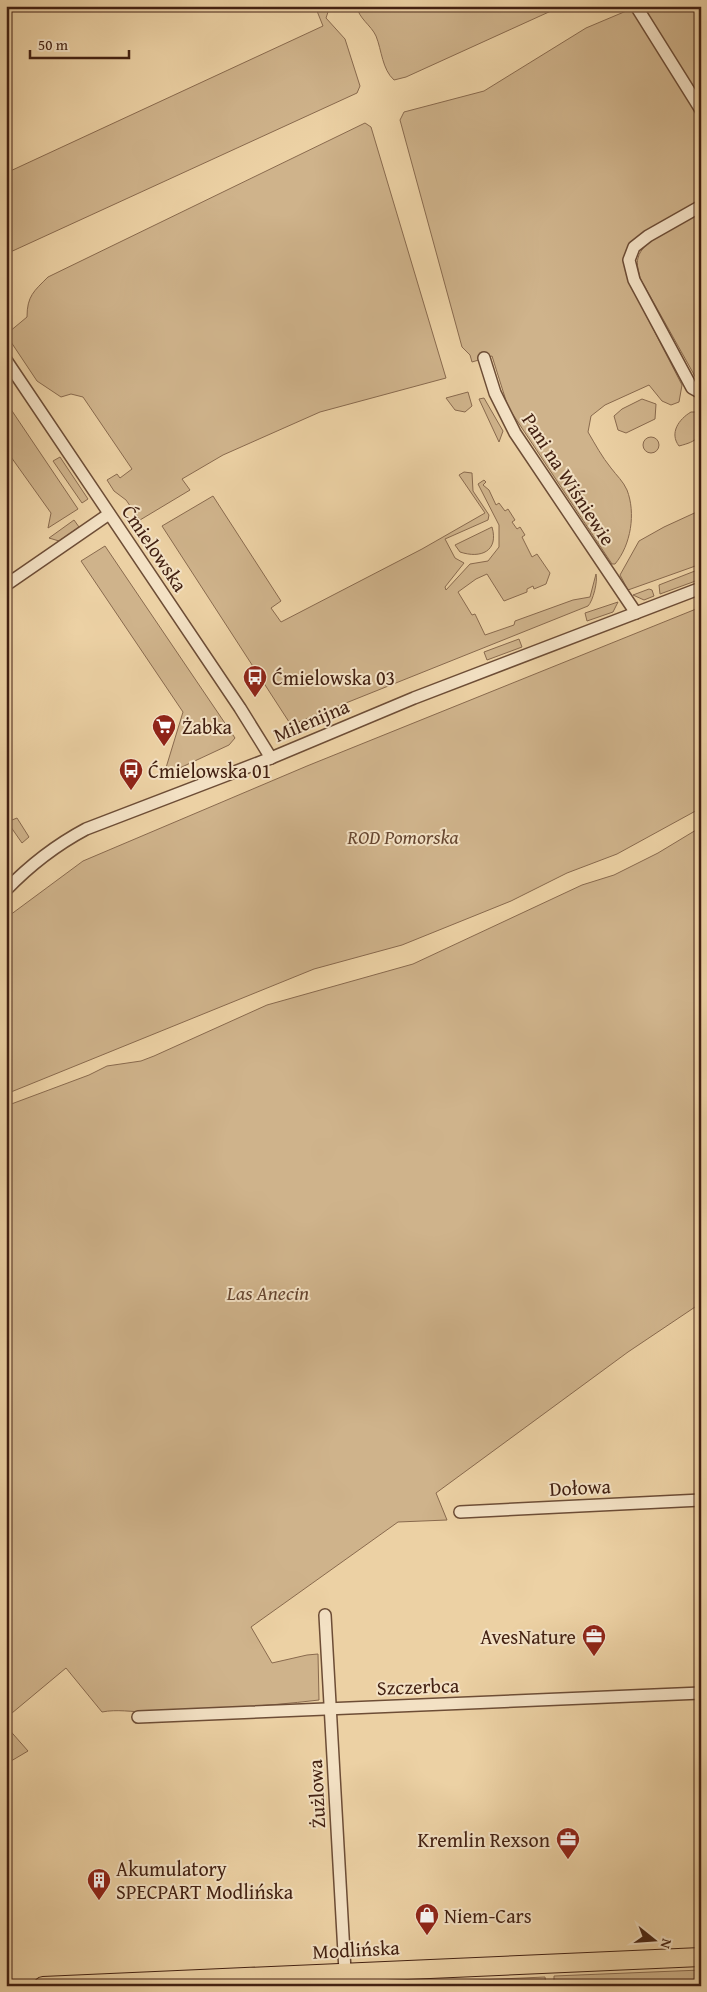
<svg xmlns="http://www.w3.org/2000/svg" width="707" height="1992" font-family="'Gentium Book Plus',serif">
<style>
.green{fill:#cfb38b;stroke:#896a4e}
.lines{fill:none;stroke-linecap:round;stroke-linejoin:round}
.minor-casing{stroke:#6d4d36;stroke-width:14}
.primary-casing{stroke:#432112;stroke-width:20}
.minor{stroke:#f3e1c4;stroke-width:11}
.primary{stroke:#ecd1a4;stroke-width:18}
.labels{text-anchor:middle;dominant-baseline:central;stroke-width:4;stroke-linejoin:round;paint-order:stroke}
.street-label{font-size:20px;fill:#432112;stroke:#f3e1c4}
.poi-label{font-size:20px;fill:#432112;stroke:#f3e1c4;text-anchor:start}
.park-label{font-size:20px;font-style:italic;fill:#664630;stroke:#f3e1c4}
</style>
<rect width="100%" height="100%" fill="#ecd1a4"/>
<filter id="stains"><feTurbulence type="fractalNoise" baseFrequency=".004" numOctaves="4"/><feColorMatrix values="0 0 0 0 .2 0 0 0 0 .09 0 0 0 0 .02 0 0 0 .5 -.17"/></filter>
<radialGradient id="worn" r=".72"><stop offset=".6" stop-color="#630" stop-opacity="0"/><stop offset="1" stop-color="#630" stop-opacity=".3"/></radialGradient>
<g class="green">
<path d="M315,6H330L326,18L345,39L360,86L357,93L6,254V173L323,26Z"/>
<path d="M357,6H562L406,77L394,80C382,69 382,51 376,36C371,25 358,18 357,6Z"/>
<path d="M641,6H701V104Z"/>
<path d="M631,9L701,121V201L629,245V282L682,385L679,402L671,405L662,401L649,385L605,405L591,416L588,432C595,444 602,457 611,468C617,476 623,481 627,490C636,513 631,545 615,564H612L508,407L492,356L472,362L470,355L462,347L400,120L404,112L484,91L586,28Z"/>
<path d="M365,123L371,127L446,378L320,412L223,455L182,479L190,490L140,520L126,500L114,491L107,480L117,474L120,478L132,469L83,397L71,394L61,397L37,381L11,342L9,332L27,317C27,296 34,291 48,277Z"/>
<path d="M701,212V387L640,278C639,272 636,264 638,258C642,239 684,222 701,212Z"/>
<path d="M468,392L472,406L465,412L455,410L446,398Z"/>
<path d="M484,398L503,431L499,442L479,399Z"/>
<path d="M642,399L656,404L655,419L626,433L618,430L614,416L622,409Z"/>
<path d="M6,402L78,509L48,528L51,513L6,450Z"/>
<path d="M691,412H695L701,418C701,438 698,441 679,446C669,433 679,419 691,412Z"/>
<circle cx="651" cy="445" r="8"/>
<path d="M60,457L88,499L82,503L53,461Z"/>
<path d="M464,472L472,473L473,491L489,515L488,520L445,539L455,558L464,563L445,587L446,590L470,564L488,561L499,547V525L478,484L484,480L486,482L483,485L489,490L496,505L499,503L505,511L508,509L515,520L512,522L517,529L520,527L525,535L522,537L532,557L537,554L550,573L546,584L534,589L533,586L527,589V592L504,601L487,574L476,579L458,592L472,615L475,614L485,635L514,625L515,621L573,600L590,597L596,574C598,581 593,601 588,606L291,725L162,526L213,496L281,601L271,608L281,622L422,549L485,513L459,475Z"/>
<path d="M701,510V564L628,590L620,575L639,541L664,527Z"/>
<path d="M74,520L79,527L59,541L49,538Z"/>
<path d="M492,527C499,551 481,559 460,552L455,545Z"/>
<path d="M105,546L235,738L229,745L169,773L165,771L183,712L81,561Z"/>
<path d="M700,569L701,579L660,594L659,585Z"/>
<path d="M649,589L652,590L654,596L644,600L633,595Z"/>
<path d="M618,602L613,612L587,621L585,613Z"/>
<path d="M701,607V808L617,854L567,873L511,901L402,945L314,969L6,1094V918L83,861L307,766Z"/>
<path d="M519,639L522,647L487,660L484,652Z"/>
<path d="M6,812L12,820L17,818L29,837L22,843L6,820Z"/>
<path d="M701,827V1303L628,1352L436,1493L447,1520L398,1522L251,1627L272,1663L307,1655L318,1654L319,1700C262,1707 205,1709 147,1712C132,1712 117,1709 102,1712L66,1668L6,1718V1106L89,1075L107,1066L141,1061L154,1056L267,1005L413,964L582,885L614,875L658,853Z"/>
<path d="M6,1726L28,1751L6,1764Z"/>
<path d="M701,1970V1986H554V1976Z"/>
<path d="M545,1977L546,1986H345Z"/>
</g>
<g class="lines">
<g class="minor-casing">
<g id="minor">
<path d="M636,6L701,110"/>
<path d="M701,206L648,236L634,247L629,260L634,280L692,388L701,393"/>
<path d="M484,358L495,393L515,433L636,613"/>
<path d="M6,360L240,708L271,758"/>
<path d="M6,585L109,514"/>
<path d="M6,890C30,865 56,845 86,829L271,758L414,698L701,588"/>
<path d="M460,1512L701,1500"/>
<path d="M325,1615L345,1971"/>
<path d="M138,1717L701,1693"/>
</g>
</g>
<g class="primary-casing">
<path id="primary" d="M43,1986L701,1957"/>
</g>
<use href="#minor" class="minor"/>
<use href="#primary" class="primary"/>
</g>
<defs>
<g id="bus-pin" transform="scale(1.25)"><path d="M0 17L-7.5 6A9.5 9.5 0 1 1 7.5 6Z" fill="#8f2418" stroke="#f3e1c4"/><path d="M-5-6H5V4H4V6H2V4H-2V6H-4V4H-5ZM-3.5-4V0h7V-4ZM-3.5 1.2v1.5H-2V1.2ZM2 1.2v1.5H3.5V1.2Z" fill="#fff"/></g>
<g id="supermarket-pin" transform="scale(1.25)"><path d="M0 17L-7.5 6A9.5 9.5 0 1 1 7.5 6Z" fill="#8f2418" stroke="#f3e1c4"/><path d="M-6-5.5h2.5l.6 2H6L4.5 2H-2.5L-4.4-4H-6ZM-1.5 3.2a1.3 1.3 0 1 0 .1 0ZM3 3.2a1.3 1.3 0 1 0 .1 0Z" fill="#fff"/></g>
<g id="office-pin" transform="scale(1.25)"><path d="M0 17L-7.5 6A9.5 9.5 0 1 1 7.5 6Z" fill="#8f2418" stroke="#f3e1c4"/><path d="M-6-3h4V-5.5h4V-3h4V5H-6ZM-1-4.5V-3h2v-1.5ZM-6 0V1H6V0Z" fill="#fff"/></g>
<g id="building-pin" transform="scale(1.25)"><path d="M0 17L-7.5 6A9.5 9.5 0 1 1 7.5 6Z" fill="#8f2418" stroke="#f3e1c4"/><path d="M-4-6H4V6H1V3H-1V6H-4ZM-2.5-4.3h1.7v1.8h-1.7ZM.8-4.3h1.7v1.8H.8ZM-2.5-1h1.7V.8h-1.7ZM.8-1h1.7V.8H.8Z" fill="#fff"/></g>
<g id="shop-pin" transform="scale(1.25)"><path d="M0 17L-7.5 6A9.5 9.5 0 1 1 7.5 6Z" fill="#8f2418" stroke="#f3e1c4"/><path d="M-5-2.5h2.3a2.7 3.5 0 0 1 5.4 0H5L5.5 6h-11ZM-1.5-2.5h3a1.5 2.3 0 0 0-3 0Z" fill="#fff"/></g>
</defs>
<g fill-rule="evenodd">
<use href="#bus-pin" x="255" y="677"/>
<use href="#supermarket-pin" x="164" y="726"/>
<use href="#bus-pin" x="131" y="770"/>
<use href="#office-pin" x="594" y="1636"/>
<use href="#office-pin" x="568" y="1839"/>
<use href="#building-pin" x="99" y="1880"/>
<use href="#shop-pin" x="427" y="1915"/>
</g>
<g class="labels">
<g class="street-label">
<text transform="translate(569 479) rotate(57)">Pani na Wiśniewie</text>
<text transform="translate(155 548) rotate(56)">Ćmielowska</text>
<text transform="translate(311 720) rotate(-23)">Milenijna</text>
<text transform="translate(580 1487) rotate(-3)">Dołowa</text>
<text transform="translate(418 1686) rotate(-2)">Szczerbca</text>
<text transform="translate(316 1794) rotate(-93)">Żużlowa</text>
<text transform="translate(356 1949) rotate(-3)">Modlińska</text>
</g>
<g class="poi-label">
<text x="272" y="677">Ćmielowska 03</text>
<text x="182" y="726">Żabka</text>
<text x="148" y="770">Ćmielowska 01</text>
<text x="576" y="1636" text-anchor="end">AvesNature</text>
<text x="550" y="1839" text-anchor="end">Kremlin Rexson</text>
<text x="116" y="1868">Akumulatory<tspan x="116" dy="23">SPECPART Modlińska</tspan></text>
<text x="444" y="1915">Niem-Cars</text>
</g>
<g class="park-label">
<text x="403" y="836">ROD Pomorska</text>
<text x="268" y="1292">Las Anecin</text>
</g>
</g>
<rect width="707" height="1992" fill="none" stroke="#ecd1a4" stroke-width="25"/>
<rect x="8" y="8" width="692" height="1977" fill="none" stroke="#432112" stroke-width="2.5"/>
<rect x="12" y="12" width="682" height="1967" fill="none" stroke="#432112"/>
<g transform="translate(654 1940) rotate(107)" stroke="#f3e1c4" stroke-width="4" paint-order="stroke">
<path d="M0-4L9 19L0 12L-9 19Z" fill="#432112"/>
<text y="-8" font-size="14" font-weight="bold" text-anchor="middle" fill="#432112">N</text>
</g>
<path d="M30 50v8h99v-8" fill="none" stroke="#432112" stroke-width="2.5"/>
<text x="38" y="50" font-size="15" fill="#432112" stroke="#f3e1c4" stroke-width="4" paint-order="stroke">50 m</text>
<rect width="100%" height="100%" filter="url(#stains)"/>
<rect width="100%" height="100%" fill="url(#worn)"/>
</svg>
